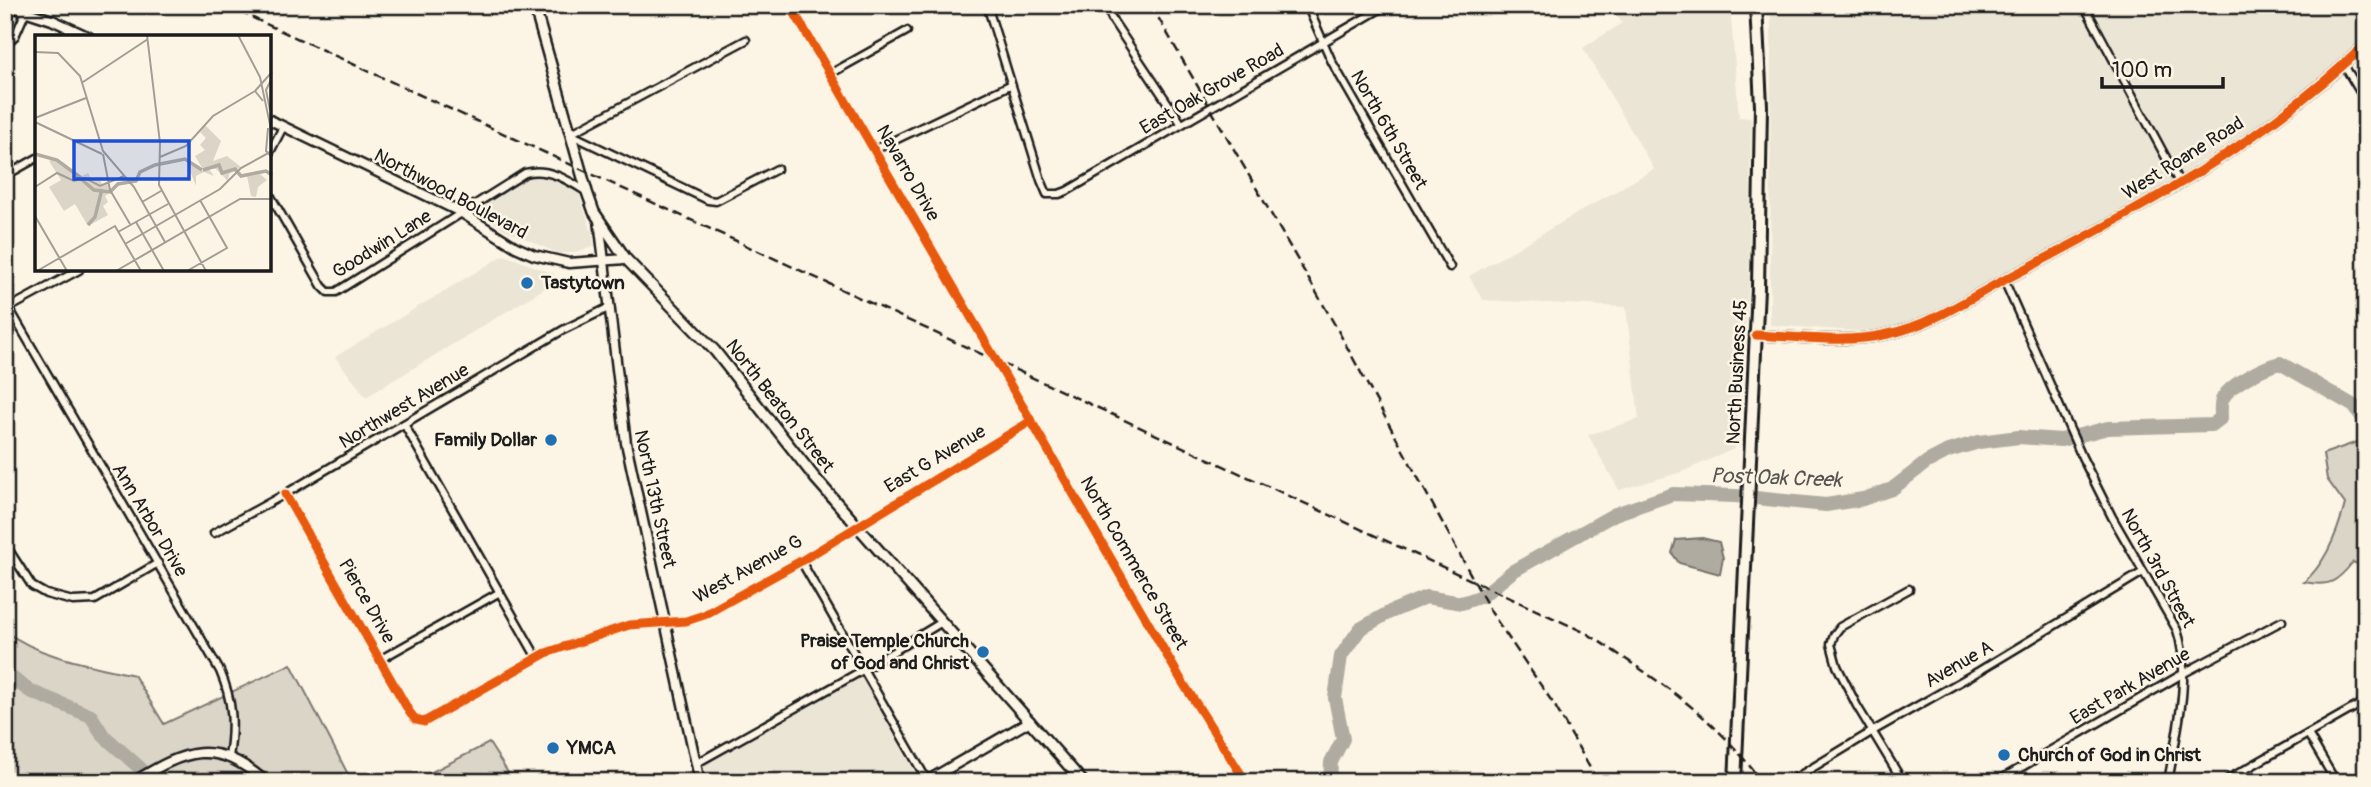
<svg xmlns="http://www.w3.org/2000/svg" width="2371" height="787" font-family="Pangolin,sans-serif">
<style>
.built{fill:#ebe5d6}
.green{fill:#dbd5c8;stroke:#7c7872;stroke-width:2}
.water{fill:#b0aba1;stroke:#75726c;stroke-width:2}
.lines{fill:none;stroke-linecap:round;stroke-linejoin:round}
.river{stroke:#b0aba1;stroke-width:14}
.minor-casing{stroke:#1c1c1c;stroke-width:11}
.tertiary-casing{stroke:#1c1c1c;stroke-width:13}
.secondary-casing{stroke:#1c1c1c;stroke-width:14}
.primary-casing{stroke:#1c1c1c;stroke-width:16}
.minor{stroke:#fcf5e5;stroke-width:6}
.tertiary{stroke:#fcf5e5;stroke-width:8}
.secondary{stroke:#fcf5e5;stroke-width:9}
.primary{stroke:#fcf5e5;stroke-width:10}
.rail{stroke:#1c1c1c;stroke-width:2.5;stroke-dasharray:10 5;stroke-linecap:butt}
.cycleway-casing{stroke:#fcf5e5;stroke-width:13}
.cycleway{stroke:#e8590c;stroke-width:9}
.poi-dot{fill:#1f6fb2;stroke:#fcf5e5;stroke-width:2.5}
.labels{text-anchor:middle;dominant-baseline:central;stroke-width:5;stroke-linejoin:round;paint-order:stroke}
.street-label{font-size:19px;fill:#1c1c1c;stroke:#fcf5e5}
.poi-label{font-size:19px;font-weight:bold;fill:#1c1c1c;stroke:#fcf5e5;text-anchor:start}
.water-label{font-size:21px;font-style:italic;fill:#575551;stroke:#fcf5e5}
.inset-river{fill:none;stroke:#b0aba1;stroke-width:3.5}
.inset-road{fill:none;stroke:#a29e95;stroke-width:2}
.view{fill:#1d4ed8;fill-opacity:0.15;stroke:#1d4ed8;stroke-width:3.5}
.inset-edge{fill:none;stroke:#1c1c1c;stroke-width:3.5}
</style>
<rect width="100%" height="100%" fill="#fcf5e5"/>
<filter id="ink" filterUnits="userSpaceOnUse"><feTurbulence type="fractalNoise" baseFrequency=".0143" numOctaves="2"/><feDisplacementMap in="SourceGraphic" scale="14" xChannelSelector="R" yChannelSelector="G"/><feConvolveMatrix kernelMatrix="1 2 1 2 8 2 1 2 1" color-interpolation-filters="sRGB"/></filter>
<g filter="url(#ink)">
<g class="built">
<path d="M1609,5H1730L1739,117L1751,118L1749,284L1734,449L1682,472L1619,490L1588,435L1639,419L1626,307L1483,300L1469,276L1654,169L1583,48L1622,23Z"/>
<path d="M1771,5H2366V36L2303,95L2149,195L2060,246L1914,320L1882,329L1856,331L1770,325Z"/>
<path d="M532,168L554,169L574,179L593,236L594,246L572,253H557L504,229L465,204L520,170Z"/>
<path d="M504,255L554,274L547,287L366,397L335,357Z"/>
<path d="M861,676L918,778L912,782H707L704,764Z"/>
</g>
<g class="green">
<path d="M2366,439V568L2353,562C2337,582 2330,587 2304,582C2325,564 2338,531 2345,504L2327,479L2323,454Z"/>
<path d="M5,631C41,658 91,665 134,675L164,724L291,664L352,782H5Z"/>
<path d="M489,743L514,782H412Z"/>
</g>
<path class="water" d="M1702,538L1719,542L1723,558L1720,574L1679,563L1672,553L1676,540Z"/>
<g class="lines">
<g class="river">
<path d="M5,673L30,691L91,716L103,735L140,768"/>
<path d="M148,781V782"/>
<path d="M1330,782L1331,762L1343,739L1335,698L1341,656L1360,629L1390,612L1426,597L1462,603L1482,596L1513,571L1615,514L1673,494L1735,496L1826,505L1863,499L1892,489L1927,462L1948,451L1979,442L2019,437L2061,440L2108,428L2212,425L2221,418C2221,412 2220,406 2222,400C2228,385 2264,367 2280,363L2354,406L2366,422"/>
</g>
<g class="minor-casing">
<g id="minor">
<path d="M790,5L1183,683L1246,782"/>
<path d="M987,5L1041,180L1047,194H1059L1067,191L1387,5"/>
<path d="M1106,5L1113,21L1181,123"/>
<path d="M1307,5L1332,62L1450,267"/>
<path d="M2084,5L2179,182"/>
<path d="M536,11L545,5"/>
<path d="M5,45L15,36L26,11"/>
<path d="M2344,65L2366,102"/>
<path d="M830,74L907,31"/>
<path d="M570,134L708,200L716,201L777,169"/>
<path d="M570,134L746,40"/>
<path d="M874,150L1010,85"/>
<path d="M270,152L283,127"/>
<path d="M5,176L37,158"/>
<path d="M270,195L322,286L328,292H336L525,173C548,167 568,180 587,192"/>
<path d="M2004,280L2082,457L2112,517L2177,630C2192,675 2176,735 2168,782"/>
<path d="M9,308L220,671C233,701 234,725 229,757"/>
<path d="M7,309L79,270"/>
<path d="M404,424L537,658"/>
<path d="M285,494L410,713L416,720L424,722L546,653L629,625L686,621L704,615L801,561L1031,421"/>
<path d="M214,533L285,494L563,330L610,307"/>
<path d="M5,544L32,586L46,594L73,601L95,600L158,563"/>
<path d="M801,561L928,782"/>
<path d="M381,659L500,592"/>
<path d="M2308,734L2336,782"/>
<path d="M697,763L863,670L942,622"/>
<path d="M1396,779L1397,782"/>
<path d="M1789,782L1873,731L1979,671L2143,572"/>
<path d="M1903,782L1857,706L1837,666L1831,644L1834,635L1840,627L1909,589"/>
<path d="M1996,782L2184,673L2282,621"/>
<path d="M2223,782L2366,701"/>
</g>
</g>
<g class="tertiary-casing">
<g id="tertiary">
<path d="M6,5L52,20L89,37"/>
<path d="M270,120L462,213L516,247L534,255L569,263L626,259"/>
<path d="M599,220L626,443L700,782"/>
<path d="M1756,335C1799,337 1846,344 1888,334C1932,325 1969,298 2008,278C2134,213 2263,143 2366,44"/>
<path d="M133,782C186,750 214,737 266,782"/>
<path d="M925,782L1030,721"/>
</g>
</g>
<g class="secondary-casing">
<path id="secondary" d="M534,5L587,192L594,212L626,259L715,351L815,478L1083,782"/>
</g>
<g class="primary-casing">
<path id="primary" d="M1735,782L1758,288L1761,106L1756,5"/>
</g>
<use href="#minor" class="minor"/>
<use href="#tertiary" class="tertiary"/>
<use href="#secondary" class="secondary"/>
<use href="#primary" class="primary"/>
<g class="rail">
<path d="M225,5L1588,634C1651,676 1718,717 1761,782"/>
<path d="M1151,5L1335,325L1491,612L1555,706L1598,782"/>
</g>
<g class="cycleway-casing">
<g id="cycleway">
<path d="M790,5L1183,683L1246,782"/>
<path d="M1756,335C1799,337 1846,344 1888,334C1932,325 1969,298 2008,278C2134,213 2263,143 2366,44"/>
<path d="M285,494L410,713L416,720L424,722L546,653L629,625L686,621L704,615L801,561L1031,421"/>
</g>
</g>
<use href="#cycleway" class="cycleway"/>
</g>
</g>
<g class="poi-dot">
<circle cx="527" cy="283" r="7"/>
<circle cx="551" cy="440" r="7"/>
<circle cx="983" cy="652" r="7"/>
<circle cx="553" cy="748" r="7"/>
<circle cx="2004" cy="755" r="7"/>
</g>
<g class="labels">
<g class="street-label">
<text transform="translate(1212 89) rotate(-30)">East Oak Grove Road</text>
<text transform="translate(1389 130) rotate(60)">North 6th Street</text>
<text transform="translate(2183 158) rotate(-32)">West Roane Road</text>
<text transform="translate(908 173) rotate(60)">Navarro Drive</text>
<text transform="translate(451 194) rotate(28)">Northwood Boulevard</text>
<text transform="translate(382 244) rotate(-32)">Goodwin Lane</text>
<text transform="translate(1737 372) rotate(-87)">North Business 45</text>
<text transform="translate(404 406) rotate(-31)">Northwest Avenue</text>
<text transform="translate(780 406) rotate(52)">North Beaton Street</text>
<text transform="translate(935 459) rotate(-31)">East G Avenue</text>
<text transform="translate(655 499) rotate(78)">North 13th Street</text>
<text transform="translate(150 520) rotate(59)">Ann Arbor Drive</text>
<text transform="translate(1134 563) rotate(60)">North Commerce Street</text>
<text transform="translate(2158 568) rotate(61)">North 3rd Street</text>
<text transform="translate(748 569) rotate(-29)">West Avenue G</text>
<text transform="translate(367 601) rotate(60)">Pierce Drive</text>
<text transform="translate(1959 664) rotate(-30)">Avenue A</text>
<text transform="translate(2130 686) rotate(-30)">East Park Avenue</text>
</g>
<g class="poi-label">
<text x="541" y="283">Tastytown</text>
<text x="537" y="440" text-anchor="end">Family Dollar</text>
<text x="969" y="641" text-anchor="end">Praise Temple Church<tspan x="969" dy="22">of God and Christ</tspan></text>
<text x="567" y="748">YMCA</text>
<text x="2018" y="755">Church of God in Christ</text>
</g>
<g class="water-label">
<text transform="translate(1776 478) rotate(2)">Post Oak Creek</text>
</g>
</g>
<g transform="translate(35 35)">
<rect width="236" height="236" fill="#fcf5e5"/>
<path d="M170,90L186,106L178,126L192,121L206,132L194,139L193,146L181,134H174L179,141L169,137L161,141V151L152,128L169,136L160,121L170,115L165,110L171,103L165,97ZM20,123L47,141L53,138L57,145L63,142L68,150L74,149L76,157L70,161L73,167L68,171L73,180L53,191L40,169L29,176L14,152L26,145L14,126ZM225,139L232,145L223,152L221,162L216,161L212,141Z" fill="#dbd5c8"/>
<path class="inset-river" d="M0,119L22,125L46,143M168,135L184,130L187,138L200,134L206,141L231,136L237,140M46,144L59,155L75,157L83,149L101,146L105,137L120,130L150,124L167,135M53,190L60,182L67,154"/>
<path class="inset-road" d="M112,0L125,108L124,150L171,236M203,0L225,42L237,99M0,17L23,18L45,41L68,116L99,152L130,207M48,47L113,4M228,66L220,56L237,37M235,75L231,55L236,45M0,83L51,63M0,87L67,119M233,93L231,116L237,122M68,119L75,155L95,189M125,122L151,111L178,81L220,56M0,152L22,138L39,146L50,143L65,151L89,141M107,167L126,156M0,181L32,236M101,187L129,236M83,197L133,169M90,209L185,154L206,133L237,116M2,236L80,191L106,236M81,236L205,164H237M152,236L192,213L165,165"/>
<path class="view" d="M39,106H154V144H39Z"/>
<rect width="236" height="236" class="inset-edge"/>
</g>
<rect width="2371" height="787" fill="none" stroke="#fcf5e5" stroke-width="28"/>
<rect x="14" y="14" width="2343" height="759" fill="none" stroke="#1c1c1c" stroke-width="2.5" filter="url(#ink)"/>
<path d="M2102 77v10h121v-10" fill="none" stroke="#1c1c1c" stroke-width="3.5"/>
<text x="2112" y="77" font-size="21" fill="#1c1c1c" stroke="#fcf5e5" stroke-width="5" paint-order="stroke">100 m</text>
</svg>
